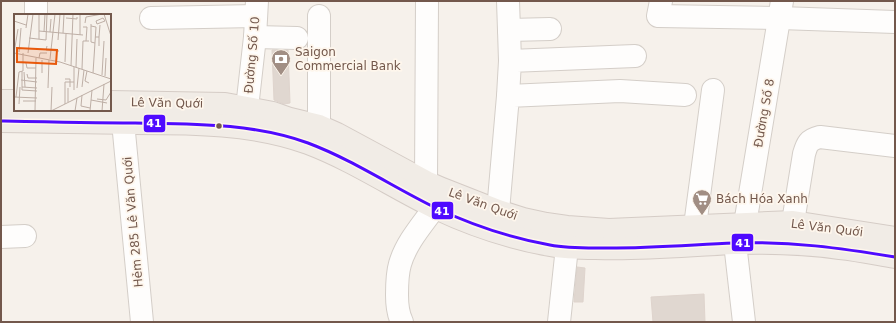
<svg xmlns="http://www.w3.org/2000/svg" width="896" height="323" font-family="'DejaVu Sans',sans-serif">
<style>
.building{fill:#e0d7d0;stroke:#dfd4cd}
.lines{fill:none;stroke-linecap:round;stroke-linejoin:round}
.minor-casing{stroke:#d4cec8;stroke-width:24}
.major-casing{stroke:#d5ccc6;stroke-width:24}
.minor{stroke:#fefdfc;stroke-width:22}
.major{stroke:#f1ece6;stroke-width:22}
.bus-1-casing{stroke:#fef6ec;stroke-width:6}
.bus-1{stroke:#4f0aff;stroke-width:3}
.bus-dot{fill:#73584c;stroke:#fef6ec;stroke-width:1.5}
.labels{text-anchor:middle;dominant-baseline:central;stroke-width:3.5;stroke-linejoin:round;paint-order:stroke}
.poi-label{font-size:12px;fill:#73584c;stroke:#fef6ec;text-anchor:start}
.street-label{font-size:12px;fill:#73584c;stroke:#fef6ec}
.inset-road{fill:none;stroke:#beafa6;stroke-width:1}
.view{fill:#e8590c;fill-opacity:0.15;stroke:#e8590c;stroke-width:2}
.inset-edge{fill:none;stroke:#73584c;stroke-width:2}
.line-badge{stroke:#fef6ec;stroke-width:1.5}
.badge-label{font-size:11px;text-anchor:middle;font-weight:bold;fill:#fff}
</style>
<rect width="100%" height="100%" fill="#f6f1eb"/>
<g class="building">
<path d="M272,50H288L290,103L284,104L274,100Z"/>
<path d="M577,267L585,268L583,302H574Z"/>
<path d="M704,294L705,322H653L651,297Z"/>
</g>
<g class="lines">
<g class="minor-casing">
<g id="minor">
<path d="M508,1L509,30"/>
<path d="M661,1L658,16L780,18L895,22"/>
<path d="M36,15V1"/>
<path d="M151,18L256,16"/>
<path d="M255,37L297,38"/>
<path d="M510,61L509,30L550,29"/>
<path d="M508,96L510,61L635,56"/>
<path d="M247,108L255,37L257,1"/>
<path d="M123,122L142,322"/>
<path d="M319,126V16"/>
<path d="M426,182L427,1"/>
<path d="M498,211L508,96L620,91L685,95"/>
<path d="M793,222L804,154C807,144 808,140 820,137L895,146"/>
<path d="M745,224L782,1"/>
<path d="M695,226L713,90"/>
<path d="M1,237L25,236"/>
<path d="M735,243L744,322"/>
<path d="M402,322C398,314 397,303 397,295C397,285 397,274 400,264C406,243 422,225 435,207"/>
<path d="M559,322L567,247"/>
</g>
</g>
<g class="major-casing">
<g id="major">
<path d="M1,101H15"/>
<path d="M110,102L225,104L273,113L290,119L319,126L337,134L426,182L442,189L498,211L523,219L546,224L567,227L609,230L793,222L895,238"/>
<path d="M1,121C46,122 90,122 135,123C193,123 253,123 308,143C353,160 393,187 436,208C472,225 511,238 550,245C565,248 581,248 596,248C642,250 688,245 734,243C770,242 805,243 840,248C859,250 877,254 895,257"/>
</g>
</g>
<use href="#minor" class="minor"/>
<use href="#major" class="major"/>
<g class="bus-1-casing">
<path id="bus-1" d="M1,121C46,122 90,123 135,123C193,124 253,123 308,143C353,160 393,187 436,208C472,225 511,238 550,245C565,248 580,248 596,248C643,249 688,245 734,243C790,241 841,248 895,257"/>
</g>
<use href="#bus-1" class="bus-1"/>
</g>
<defs>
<g id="bank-pin" transform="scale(1)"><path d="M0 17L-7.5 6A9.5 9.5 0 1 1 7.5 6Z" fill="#a18e84" stroke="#fef6ec"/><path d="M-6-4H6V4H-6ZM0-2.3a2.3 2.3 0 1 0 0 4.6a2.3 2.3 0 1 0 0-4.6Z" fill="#fff"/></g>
<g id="supermarket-pin" transform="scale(1)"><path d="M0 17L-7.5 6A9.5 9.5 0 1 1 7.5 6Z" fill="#a18e84" stroke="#fef6ec"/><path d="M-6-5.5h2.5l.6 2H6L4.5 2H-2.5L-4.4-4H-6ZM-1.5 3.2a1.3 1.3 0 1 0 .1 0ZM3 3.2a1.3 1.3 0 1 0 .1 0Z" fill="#fff"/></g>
</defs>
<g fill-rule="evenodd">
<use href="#bank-pin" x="281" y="59"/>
<use href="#supermarket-pin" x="702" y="199"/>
</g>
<circle class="bus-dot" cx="219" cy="126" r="3.5"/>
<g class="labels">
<g class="poi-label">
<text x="295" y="52">Saigon<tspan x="295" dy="14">Commercial Bank</tspan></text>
<text x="716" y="199">Bách Hóa Xanh</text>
</g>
<g class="street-label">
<text transform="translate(252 55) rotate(-85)">Đường Số 10</text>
<text transform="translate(167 103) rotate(1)">Lê Văn Quới</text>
<text transform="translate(764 113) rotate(-80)">Đường Số 8</text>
<text transform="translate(483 204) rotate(20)">Lê Văn Quới</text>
<text transform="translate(133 222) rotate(-95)">Hẻm 285 Lê Văn Quới</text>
<text transform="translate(827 228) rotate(7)">Lê Văn Quới</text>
</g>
</g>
<g transform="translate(14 14)">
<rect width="97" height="97" fill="#f6f1eb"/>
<path class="inset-road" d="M90,0L97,22M52,4L63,5V3M89,4L91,7L83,10L82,7ZM0,7L12,11M71,9L72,3L88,0M77,10V28L81,29M77,12L82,13L79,59M69,13H73L72,27M12,14L14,0M25,17L69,21M30,18L31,0M36,18L37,5M49,19L50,0M66,21V0M81,23H85V32M85,23L86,11M15,24L32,26L33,0M25,25V0M44,26L46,0M33,32L32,36L45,37M5,38L7,14M0,39L4,15M0,39L46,48L97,65M14,39L19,0M25,44L26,39H33M36,45L41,0M51,48L52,20M12,49L13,54H22M57,52L59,0M62,53L63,25M68,55L69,27H75M73,57L71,67L75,69M8,58V76L23,77M10,58L11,73M28,59V46M13,60L14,64H23M88,61L90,27M91,62L92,44M51,65H56V73M7,66L23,68M8,73L23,74M68,73L70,56M34,74L35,46M54,74V88M63,74L65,54M60,76V53M68,81L67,92L76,94M0,83L23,84M2,83L5,58L9,57V39M83,85L92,86L97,78M77,86L93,89M9,87H22M5,90L6,73M51,90V68H60M21,97L22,44M37,97L38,73M37,97L97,67M61,97L63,84M76,97L78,76M88,97L90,70"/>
<path class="view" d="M3,34L43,36L42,50L3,48Z"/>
<rect width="97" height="97" class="inset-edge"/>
</g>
<g class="line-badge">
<rect x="143" y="114" width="23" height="19" rx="4" fill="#4f0aff"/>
<rect x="431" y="201" width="23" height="19" rx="4" fill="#4f0aff"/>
<rect x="731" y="233" width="23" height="19" rx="4" fill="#4f0aff"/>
</g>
<g class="badge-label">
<text x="154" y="127">41</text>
<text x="442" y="215">41</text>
<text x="743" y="247">41</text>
</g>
<rect width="896" height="323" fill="none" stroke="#73584c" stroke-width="4"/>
</svg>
